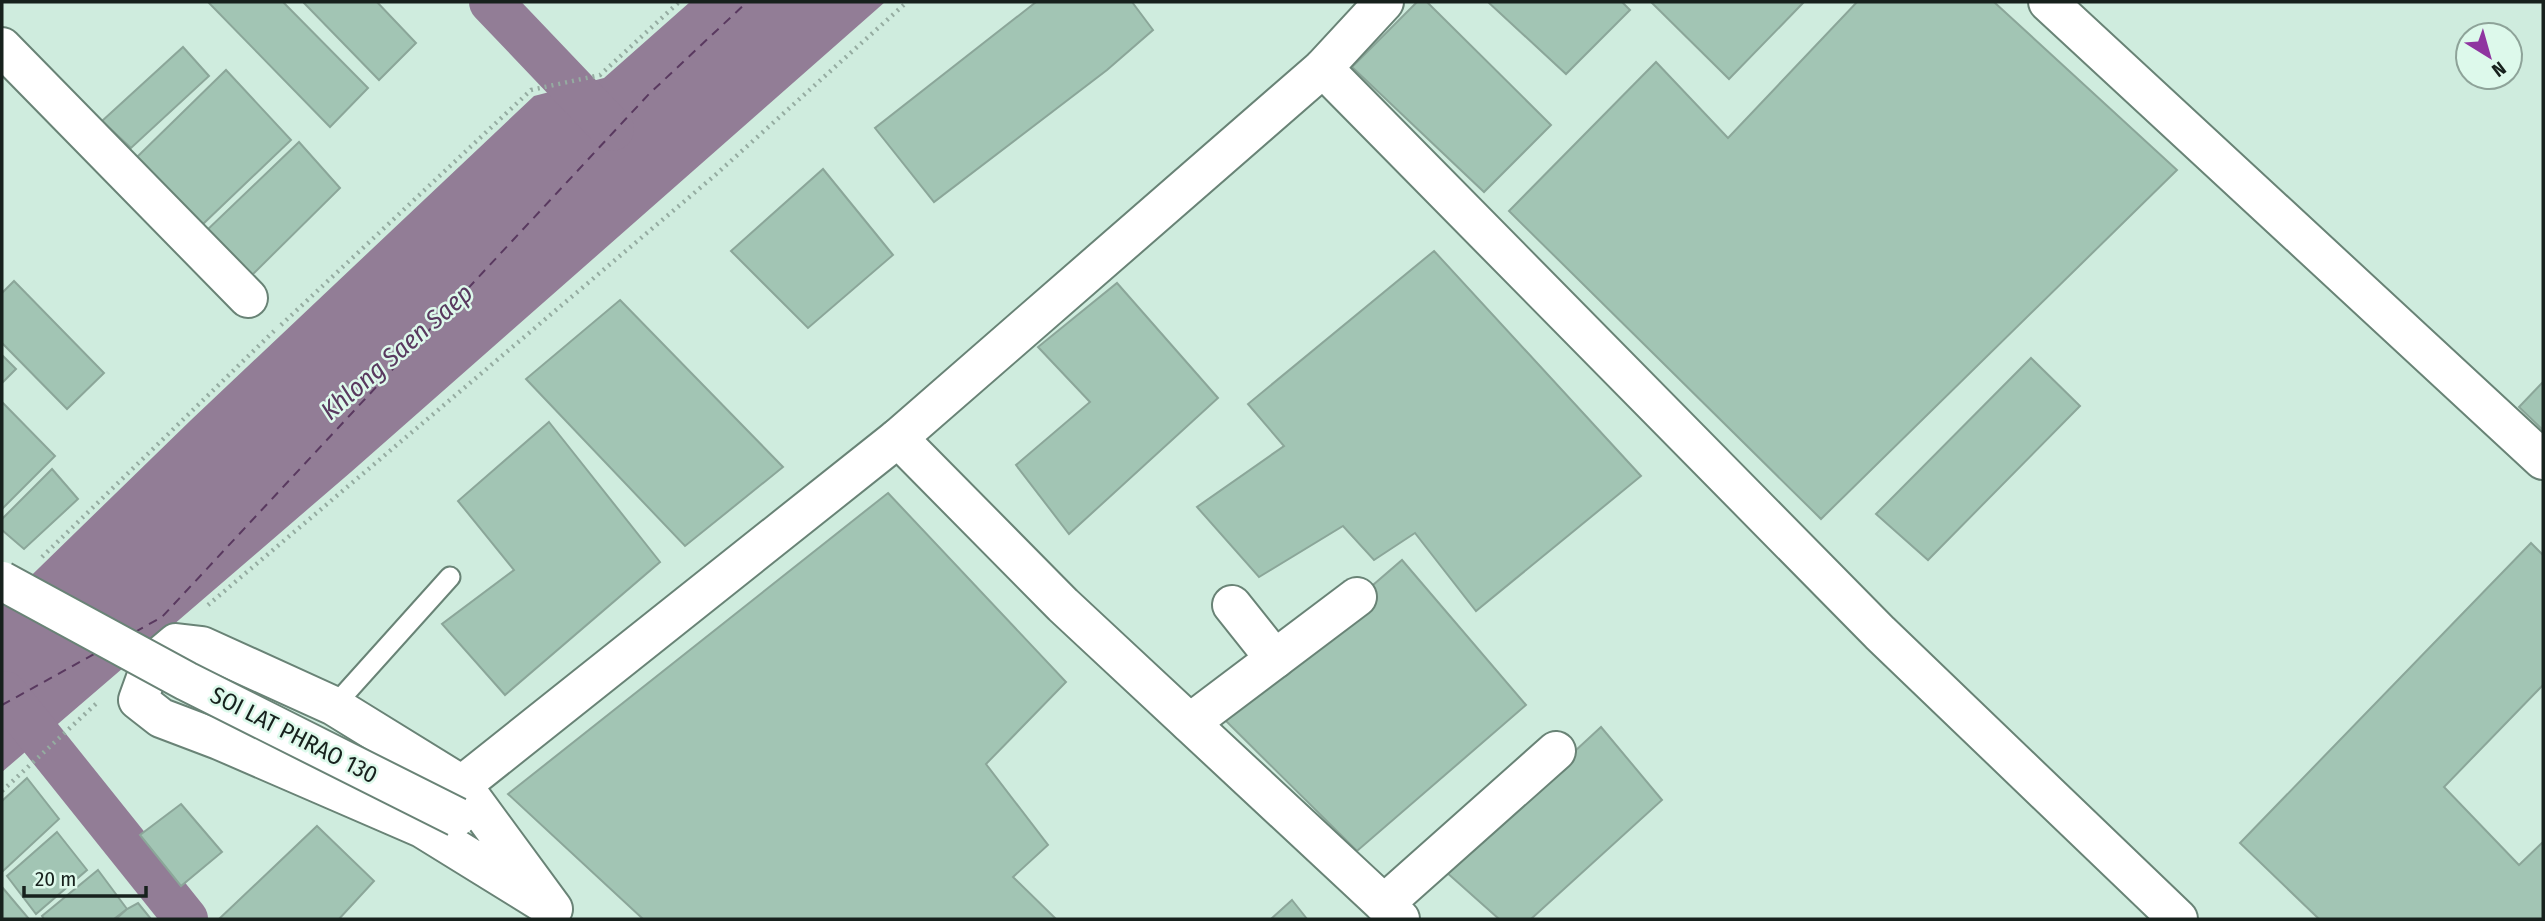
<svg xmlns="http://www.w3.org/2000/svg" width="2545" height="921" font-family="'Fira Sans Condensed',sans-serif">
<style>
.water{fill:#927d96}
.lines{fill:none;stroke-linecap:round;stroke-linejoin:round}
.canal{stroke:#927d96;stroke-width:44}
.ferry{stroke:#59395f;stroke-width:2;stroke-dasharray:9 7;stroke-linecap:butt}
.building{fill:#a2c5b4;stroke:#8ba699;stroke-width:2}
.lane-casing{stroke:#698376;stroke-width:23}
.street-casing{stroke:#698376;stroke-width:42}
.path{stroke:#95aca1;stroke-width:4.5;stroke-dasharray:2 5;stroke-linecap:butt}
.lane{stroke:#fff;stroke-width:19}
.street{stroke:#fff;stroke-width:38}
.street-bridge-casing{stroke:#698376;stroke-width:42;stroke-linecap:butt}
.street-bridge{stroke:#fff;stroke-width:38}
.labels{text-anchor:middle;dominant-baseline:central;stroke-width:5;stroke-linejoin:round;paint-order:stroke}
.street-label{font-size:24px;fill:#17211d;stroke:#ddf9eb}
.water-label{font-size:26px;font-style:italic;fill:#59395f;stroke:#ddf9eb}
</style>
<rect width="100%" height="100%" fill="#cfecde"/>
<path class="water" d="M690,2H885L351,472L2,772V604L191,420L534,96L604,78Z"/>
<g class="lines">
<g class="canal">
<path d="M491,2L612,129"/>
<path d="M5,693L186,919"/>
</g>
<g class="ferry">
<path d="M135,632L162,617L649,94L747,2"/>
<path d="M2,705L96,653"/>
</g>
</g>
<g class="building">
<path d="M208,2H283L368,88L330,127Z"/>
<path d="M303,2H377L416,43L379,80Z"/>
<path d="M1036,2H1132L1153,30L1107,70L934,202L875,128Z"/>
<path d="M1417,2H1427L1551,125L1484,192L1352,67Z"/>
<path d="M1488,2H1622L1630,10L1566,74Z"/>
<path d="M1651,2H1804L1729,79Z"/>
<path d="M1857,2H1994L2177,170L1821,519L1509,211L1656,62L1728,138Z"/>
<path d="M183,47L209,76L131,148L102,121Z"/>
<path d="M226,70L291,140L203,224L136,158Z"/>
<path d="M299,142L340,188L249,278L205,232Z"/>
<path d="M823,169L893,255L808,328L731,251Z"/>
<path d="M1434,251L1641,476L1476,611L1415,533L1374,560L1343,526L1259,577L1197,507L1284,446L1248,404Z"/>
<path d="M14,281L104,373L67,409L2,343V293Z"/>
<path d="M1117,283L1218,398L1069,534L1016,465L1090,402L1038,347Z"/>
<path d="M620,300L783,467L685,546L526,379Z"/>
<path d="M2,355L16,369L2,383Z"/>
<path d="M2031,358L2080,406L1928,560L1876,514Z"/>
<path d="M2543,382V430L2519,407Z"/>
<path d="M2,402L55,456L2,509Z"/>
<path d="M549,422L660,562L505,695L442,624L514,570L458,501Z"/>
<path d="M52,469L78,499L24,549L2,530V519Z"/>
<path d="M888,493L1066,682L986,764L1048,845L1013,877L1056,919H643L508,794Z"/>
<path d="M2531,543L2543,555V685L2444,787L2519,865L2543,842V919H2319L2240,843Z"/>
<path d="M1402,560L1526,705L1357,851L1221,716Z"/>
<path d="M1601,727L1662,800L1531,919H1499L1445,871Z"/>
<path d="M27,778L59,819L2,872V801Z"/>
<path d="M181,804L222,852L181,886L140,835Z"/>
<path d="M317,826L374,881L339,919H219Z"/>
<path d="M57,832L87,870L36,914L7,876Z"/>
<path d="M98,870L127,909L114,919H44L42,916Z"/>
<path d="M2,887L29,919H2Z"/>
<path d="M1292,900L1307,919H1271Z"/>
<path d="M138,903L151,919H116L127,909Z"/>
</g>
<g class="lines">
<g class="lane-casing">
<path id="lane" d="M334,706L450,577"/>
</g>
<g class="street-casing">
<g id="street">
<path d="M2048,2L2543,460"/>
<path d="M2,47L248,298"/>
<path d="M1323,68L1880,633L2178,919"/>
<path d="M898,438L1063,605L1400,919"/>
<path d="M1232,605L1275,659"/>
<path d="M176,643L202,646L334,706L462,785L553,909L422,828L219,740L161,718L138,700L151,664Z"/>
<path d="M1190,723L1357,597"/>
<path d="M462,785L898,438L1323,68L1384,2"/>
<path d="M1384,904L1556,751"/>
</g>
</g>
<g class="path">
<path d="M281,325L531,90L600,75L679,2"/>
<path d="M42,557L274,331"/>
<path d="M208,605L713,177L907,2"/>
<path d="M2,791L99,701"/>
</g>
<use href="#lane" class="lane"/>
<use href="#street" class="street"/>
<g class="street-bridge-casing">
<path id="street-bridge" d="M2,581L186,681L457,817"/>
</g>
<use href="#street-bridge" class="street-bridge"/>
</g>
<g class="labels">
<g class="street-label">
<text transform="translate(294 735) rotate(27)">SOI LAT PHRAO 130</text>
</g>
<g class="water-label">
<text transform="translate(397 352) rotate(-41)">Khlong Saen Saep</text>
</g>
</g>
<rect width="2545" height="921" fill="none" stroke="#17211d" stroke-width="7"/>
<g transform="translate(2489 56) rotate(143)"><circle r="33" fill="#ddf9eb" stroke="#8ea399" stroke-width="2"/>
<path d="M0-5L12 26L0 18L-12 26Z" fill="#8f35a0"/>
<text y="-10" font-size="19" font-weight="bold" text-anchor="middle" fill="#17211d">N</text>
</g>
<path d="M24 886v10h122v-10" fill="none" stroke="#17211d" stroke-width="3.5"/>
<text x="35" y="886" font-size="21" fill="#17211d" stroke="#ddf9eb" stroke-width="5" paint-order="stroke">20 m</text>
</svg>
